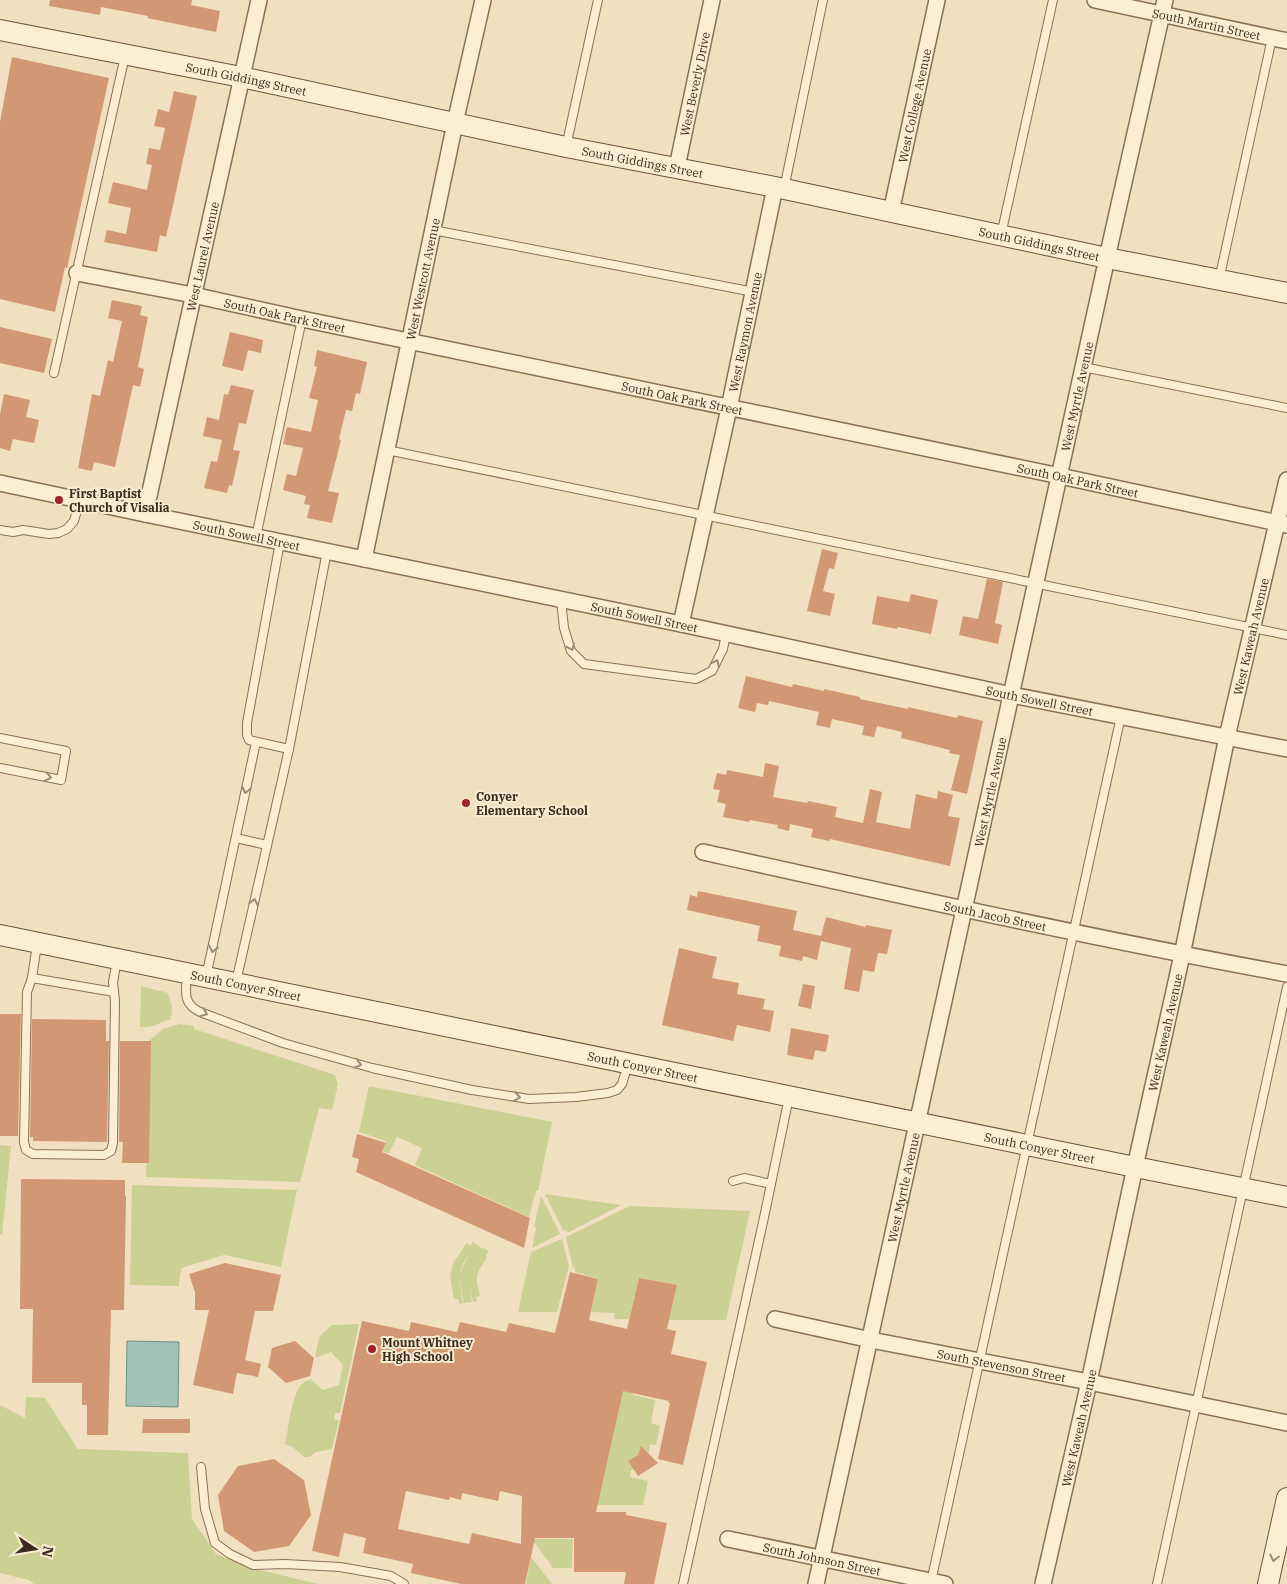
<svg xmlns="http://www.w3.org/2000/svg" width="1287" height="1584" font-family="'IBM Plex Serif',serif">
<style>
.green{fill:#cbd093}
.water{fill:#a3c3b8;stroke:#699186}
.building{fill:#d29773;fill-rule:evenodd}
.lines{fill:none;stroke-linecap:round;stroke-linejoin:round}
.lane-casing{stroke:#8b7056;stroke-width:10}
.street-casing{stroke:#8b7056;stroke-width:18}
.secondary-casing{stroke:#6d513a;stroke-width:22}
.lane{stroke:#fbeed3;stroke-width:8}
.street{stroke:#fbeed3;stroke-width:15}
.secondary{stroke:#fbeed3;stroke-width:20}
.oneway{stroke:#9a8c78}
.poi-dot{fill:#9e2228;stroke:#f8ebd0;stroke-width:2}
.labels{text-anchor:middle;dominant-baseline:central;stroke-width:4;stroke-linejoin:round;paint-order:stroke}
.street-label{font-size:12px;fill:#3a291c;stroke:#f8ebd0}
.poi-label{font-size:12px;font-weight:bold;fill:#3a291c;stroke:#f8ebd0;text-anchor:start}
</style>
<rect width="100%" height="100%" fill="#f1e0c0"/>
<g class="green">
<path d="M141,986L168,993L172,1007L171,1019C157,1023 155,1028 140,1027Z"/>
<path d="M180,1024L194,1026V1029L335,1075L338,1084L332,1110L319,1108L300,1182L146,1177L149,1041L163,1029Z"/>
<path d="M369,1086L552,1122L538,1191H536L529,1217L415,1165L422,1148L397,1137L389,1153L383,1152L386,1141L359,1132Z"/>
<path d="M0,1145L11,1146L2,1235L0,1234Z"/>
<path d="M132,1185L297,1190L281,1267L224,1255L181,1268L179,1286L130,1285Z"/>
<path d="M545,1194L621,1205L569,1232L563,1230Z"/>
<path d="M541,1196L560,1234L532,1248L536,1228L534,1227Z"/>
<path d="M630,1206L750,1211L726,1320H669L677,1286L639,1278L629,1319H614L615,1313L591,1312L598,1279L575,1272V1268L573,1267L566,1237Z"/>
<path d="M562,1239L569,1266L557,1312H518L531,1252Z"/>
<path d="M473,1242L483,1249L484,1248L489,1251L486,1256L487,1257C475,1276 475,1275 480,1296L476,1297L477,1301L473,1302L469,1284L472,1302L464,1303L459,1277L462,1268L471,1252C455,1273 459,1278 463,1303L459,1304L458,1299H454L450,1277L453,1263L467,1243L470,1246Z"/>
<path d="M637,1323L649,1324L633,1395L655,1400L651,1423L660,1426L656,1445L650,1444L649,1452H647L645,1449H641L638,1455L628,1461L634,1469L631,1470L630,1477L648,1481L643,1505H597Z"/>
<path d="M359,1324L340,1413H335L334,1419L339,1420L332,1449L316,1452L309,1457H304L293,1447L285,1444C289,1428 291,1394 303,1383C303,1382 309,1380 310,1379L323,1390L339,1385L343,1365L331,1352L315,1358L319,1337L332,1325Z"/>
<path d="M26,1397L45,1398L78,1449L188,1453L192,1519L216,1554L252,1568L318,1584H34L29,1580L0,1573V1405L25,1418Z"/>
<path d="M532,1539H573L572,1568H553Z"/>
<path d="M531,1557L552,1584H526Z"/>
</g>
<path class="water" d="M127,1341L179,1342L178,1407L126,1406Z"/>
<g class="building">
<path d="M50,0H192L191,5L220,11L216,32L147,18L148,16L101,7L100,15L49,6Z"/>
<path d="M12,57L109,78L67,268L65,267L55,312L0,299V122Z"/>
<path d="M174,91L197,96L166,237L160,235L157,252L104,242L107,230L126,234L131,208L108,203L113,182L147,190L152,165L146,164L149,148L160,150L165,128L154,126L158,109L169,112Z"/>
<path d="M112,300L142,306L140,315L148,317L138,367L144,369L140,387L133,385L115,467L94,462L92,471L78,468L92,394L100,396L108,360L113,362L122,321L108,318Z"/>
<path d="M0,327L52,339L44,373L0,363Z"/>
<path d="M230,332L263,340L261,353L248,350L243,371L222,366Z"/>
<path d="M317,350L367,362L360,394L356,393L352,411L346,410L339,439L341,440L328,491L339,493L332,523L307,518L310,505L304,504L306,496L283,490L287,474L296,476L303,448L283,444L287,427L311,432L318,400L309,398L317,367L314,366Z"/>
<path d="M231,385L254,390L246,424L239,423L233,450L240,451L232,486L229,485L227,493L204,488L211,461L217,462L222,440L203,436L207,417L219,420L224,394L228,395Z"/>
<path d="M4,394L30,400L26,417L39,420L34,443L13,439L10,451L0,448V415Z"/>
<path d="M822,549L838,553L834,569L829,568L823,591L835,594L830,616L807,611Z"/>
<path d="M987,579L1003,582L995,623L1002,625L998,644L959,635L963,616L978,619Z"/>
<path d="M911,594L938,600L931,634L898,627L897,629L872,624L877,596L909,602Z"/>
<path d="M746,676L792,687L793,684L824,691V689L860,697V699L908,709V707L957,718L958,715L983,721L967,794L951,790L960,755L949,753L950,750L901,738L902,732L877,726L874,737L862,735L864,726L832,719L830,728L816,725L819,712L769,701L768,705L757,703L755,712L738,708Z"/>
<path d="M765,763L779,766L773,797L807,803L808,801L837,807L835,817L863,823L870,789L882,792L876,822L910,829L916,794L937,799L938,791L953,795L948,816L960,818L950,866L830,839L829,841L811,837L813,829L790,824L789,831L777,828L778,825L750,820L749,822L723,817L726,804L717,802L720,790L713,789L717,773L726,775L727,770L763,777Z"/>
<path d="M698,891L797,911L793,930L821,936L826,917L865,927L866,925L892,930L887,954L878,953L874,972L863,970L859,992L844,989L851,948L821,941L817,960L803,956L802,961L779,956L781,946L757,941L760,926L687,910L690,895L697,897Z"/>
<path d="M679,948L717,957L712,978L739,983L737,994L765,999L763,1009L774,1011L770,1032L737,1025L733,1041L662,1025Z"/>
<path d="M803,984L815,986L811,1009L798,1006Z"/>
<path d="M0,1014H21L18,1136H0Z"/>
<path d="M32,1019L106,1020V1041H109L107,1142L33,1141V1137H30Z"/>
<path d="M791,1028L829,1035L826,1052L815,1050L813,1060L787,1055Z"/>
<path d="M120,1041H151L149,1163H122L123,1142H119Z"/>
<path d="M357,1134L386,1143L382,1152L530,1218L524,1248L356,1172L359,1159L352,1157Z"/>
<path d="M21,1179L125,1180V1196H126L124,1310H111L108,1435H87V1405H82V1383H32L33,1309H20Z"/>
<path d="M225,1263L281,1275L273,1311H255L245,1360L261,1364L258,1377L237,1373L233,1394L193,1385L209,1310H195V1292L189,1274Z"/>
<path d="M570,1272L598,1279L589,1320L627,1329L639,1278L677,1285L667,1329L676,1331L671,1354L707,1362L683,1465L658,1459L670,1403H668L669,1401L623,1391L596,1512H626V1515L667,1523L654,1584H624L626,1572H574V1538H535L525,1584H461L411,1573L413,1564L363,1553L366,1538L344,1533L339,1557L312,1551L362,1321L409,1331L411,1322L457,1332L460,1322L506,1332L509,1323L555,1333ZM406,1491L449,1500L450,1497L461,1500L462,1493L498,1501L500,1491L522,1496L521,1544L472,1533L469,1544L398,1529Z"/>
<path d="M295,1341L314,1358L310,1376L286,1383L268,1367L272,1348Z"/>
<path d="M143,1419H190V1433H142Z"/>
<path d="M641,1446L658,1463L638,1476L628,1461L638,1455Z"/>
<path d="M274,1459L304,1480L311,1515L289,1546L254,1552L224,1531L218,1495L238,1466Z"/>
</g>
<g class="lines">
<g class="lane-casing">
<g id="lane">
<path d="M566,147L598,0"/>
<path d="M784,189L823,0"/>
<path d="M433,230L754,292"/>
<path d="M1001,235L1053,0"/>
<path d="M1219,280L1272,38"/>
<path d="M1083,367L1287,408"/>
<path d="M54,373L125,56"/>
<path d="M387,450L1287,635"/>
<path d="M0,530L13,532L23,530L49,534L58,533L67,529L74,521L80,500"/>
<path d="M256,537L302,319"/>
<path d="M280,542L247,723V735L249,740L289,749"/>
<path d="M561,600L564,628L571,651L584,664L696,679L712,671L723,649L726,634"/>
<path d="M0,738L66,751L61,780L0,768"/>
<path d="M236,838L267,845"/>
<path d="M37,944L32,978L27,992L24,1142L26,1150L33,1154L104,1155L111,1151L113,1143L115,1001L113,982L117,960"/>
<path d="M187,974C186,992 182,1003 200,1012L283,1043L372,1068L472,1090L529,1099L576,1097L608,1093L617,1090L622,1084L628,1064"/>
<path d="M206,977L256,742"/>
<path d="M32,978L114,992"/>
<path d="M236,982L289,749L327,551"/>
<path d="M733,1181L744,1178L771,1184"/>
<path d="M201,1467L205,1509L215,1543L230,1554L253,1565L285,1564L340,1567L391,1576L404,1584"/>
<path d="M931,1582C995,1294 1057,1005 1121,716"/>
<path d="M683,1584L765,1213L789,1097"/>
<path d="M1157,1584L1287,987"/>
</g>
</g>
<g class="street-casing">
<g id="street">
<path id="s1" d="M1095,0L1287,41"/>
<path id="s2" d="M677,167L712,0"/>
<path id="s3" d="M891,212L937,0"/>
<path id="s4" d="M77,273L193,295L302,319L1060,476L1287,525"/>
<path id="s5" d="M0,483L145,514L681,624L1012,695L1287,749"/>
<path id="s6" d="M145,514L259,0"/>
<path id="s7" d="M364,559L455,123L483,0"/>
<path id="s8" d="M681,624L729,408L775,187"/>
<path id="s9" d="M703,852C898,895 1092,938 1287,974"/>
<path id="s10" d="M775,1319L871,1340L1089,1382L1287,1423"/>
<path id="s11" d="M728,1539L945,1584"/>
<path id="s12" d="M816,1584L1107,258L1165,0"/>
<path id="s13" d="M1043,1584L1089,1382L1135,1167L1182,955L1227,737L1287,480"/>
</g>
</g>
<g class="secondary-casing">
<g id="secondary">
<path id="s14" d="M0,30L241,77L566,147L775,187L1107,258L1287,293"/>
<path id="s15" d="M0,935L1135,1167L1287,1197"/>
<path d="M1268,1584L1287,1498"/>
</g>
</g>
<use href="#lane" class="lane"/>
<use href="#street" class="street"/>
<use href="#secondary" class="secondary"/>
</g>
<defs><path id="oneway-chevron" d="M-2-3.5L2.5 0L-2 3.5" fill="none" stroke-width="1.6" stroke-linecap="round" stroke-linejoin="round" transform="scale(1.25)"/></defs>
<g class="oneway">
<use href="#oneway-chevron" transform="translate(571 647) rotate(65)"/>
<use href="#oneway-chevron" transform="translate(716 663) rotate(-64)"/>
<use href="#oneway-chevron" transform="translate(48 777) rotate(11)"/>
<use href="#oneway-chevron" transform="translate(246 790) rotate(102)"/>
<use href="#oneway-chevron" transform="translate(254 902) rotate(-77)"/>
<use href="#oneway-chevron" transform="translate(213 949) rotate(102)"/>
<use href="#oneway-chevron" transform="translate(204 1013) rotate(22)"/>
<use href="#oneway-chevron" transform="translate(358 1064) rotate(16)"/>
<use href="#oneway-chevron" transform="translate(517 1097) rotate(9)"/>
<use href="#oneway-chevron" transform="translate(1274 1558) rotate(103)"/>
</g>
<g class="poi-dot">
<circle cx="59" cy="500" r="5"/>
<circle cx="466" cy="803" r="5"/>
<circle cx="372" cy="1349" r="5"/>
</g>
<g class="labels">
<g class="street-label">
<text stroke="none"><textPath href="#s1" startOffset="114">South Martin Street</textPath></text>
<text stroke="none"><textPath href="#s14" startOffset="251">South Giddings Street</textPath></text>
<text stroke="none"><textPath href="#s2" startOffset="85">West Beverly Drive</textPath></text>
<text stroke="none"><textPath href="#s3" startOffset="109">West College Avenue</textPath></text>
<text stroke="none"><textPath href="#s14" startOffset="656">South Giddings Street</textPath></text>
<text stroke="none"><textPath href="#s14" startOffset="1061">South Giddings Street</textPath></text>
<text stroke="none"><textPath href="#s6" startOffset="264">West Laurel Avenue</textPath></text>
<text stroke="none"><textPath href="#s7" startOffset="286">West Westcott Avenue</textPath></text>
<text stroke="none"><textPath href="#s4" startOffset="212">South Oak Park Street</textPath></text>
<text stroke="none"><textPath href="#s8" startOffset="299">West Raymon Avenue</textPath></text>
<text stroke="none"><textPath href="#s12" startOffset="1216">West Myrtle Avenue</textPath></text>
<text stroke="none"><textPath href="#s4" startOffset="618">South Oak Park Street</textPath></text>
<text stroke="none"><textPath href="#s4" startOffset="1022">South Oak Park Street</textPath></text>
<text stroke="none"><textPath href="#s5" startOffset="252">South Sowell Street</textPath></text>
<text stroke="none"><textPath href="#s5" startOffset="658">South Sowell Street</textPath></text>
<text stroke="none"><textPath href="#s13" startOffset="970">West Kaweah Avenue</textPath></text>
<text stroke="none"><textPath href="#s5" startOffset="1062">South Sowell Street</textPath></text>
<text stroke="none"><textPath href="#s12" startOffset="811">West Myrtle Avenue</textPath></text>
<text stroke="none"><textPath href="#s9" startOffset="299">South Jacob Street</textPath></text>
<text stroke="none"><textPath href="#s15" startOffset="251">South Conyer Street</textPath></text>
<text stroke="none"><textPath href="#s13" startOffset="565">West Kaweah Avenue</textPath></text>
<text stroke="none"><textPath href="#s15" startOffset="656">South Conyer Street</textPath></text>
<text stroke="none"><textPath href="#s15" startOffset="1061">South Conyer Street</textPath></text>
<text stroke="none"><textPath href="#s12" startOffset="406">West Myrtle Avenue</textPath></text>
<text stroke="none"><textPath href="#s10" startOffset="231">South Stevenson Street</textPath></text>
<text stroke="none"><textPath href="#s13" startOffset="160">West Kaweah Avenue</textPath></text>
<text stroke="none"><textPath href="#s11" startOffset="96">South Johnson Street</textPath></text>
</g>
<g class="poi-label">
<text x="69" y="493">First Baptist<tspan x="69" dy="14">Church of Visalia</tspan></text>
<text x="476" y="796">Conyer<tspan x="476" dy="14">Elementary School</tspan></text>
<text x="382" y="1342">Mount Whitney<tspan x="382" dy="14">High School</tspan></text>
</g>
</g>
<g transform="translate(35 1549) rotate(102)" stroke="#f8ebd0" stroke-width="4" paint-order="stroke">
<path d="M0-4L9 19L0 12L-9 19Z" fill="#3a291c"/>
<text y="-8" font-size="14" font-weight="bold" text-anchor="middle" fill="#3a291c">N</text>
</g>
</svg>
